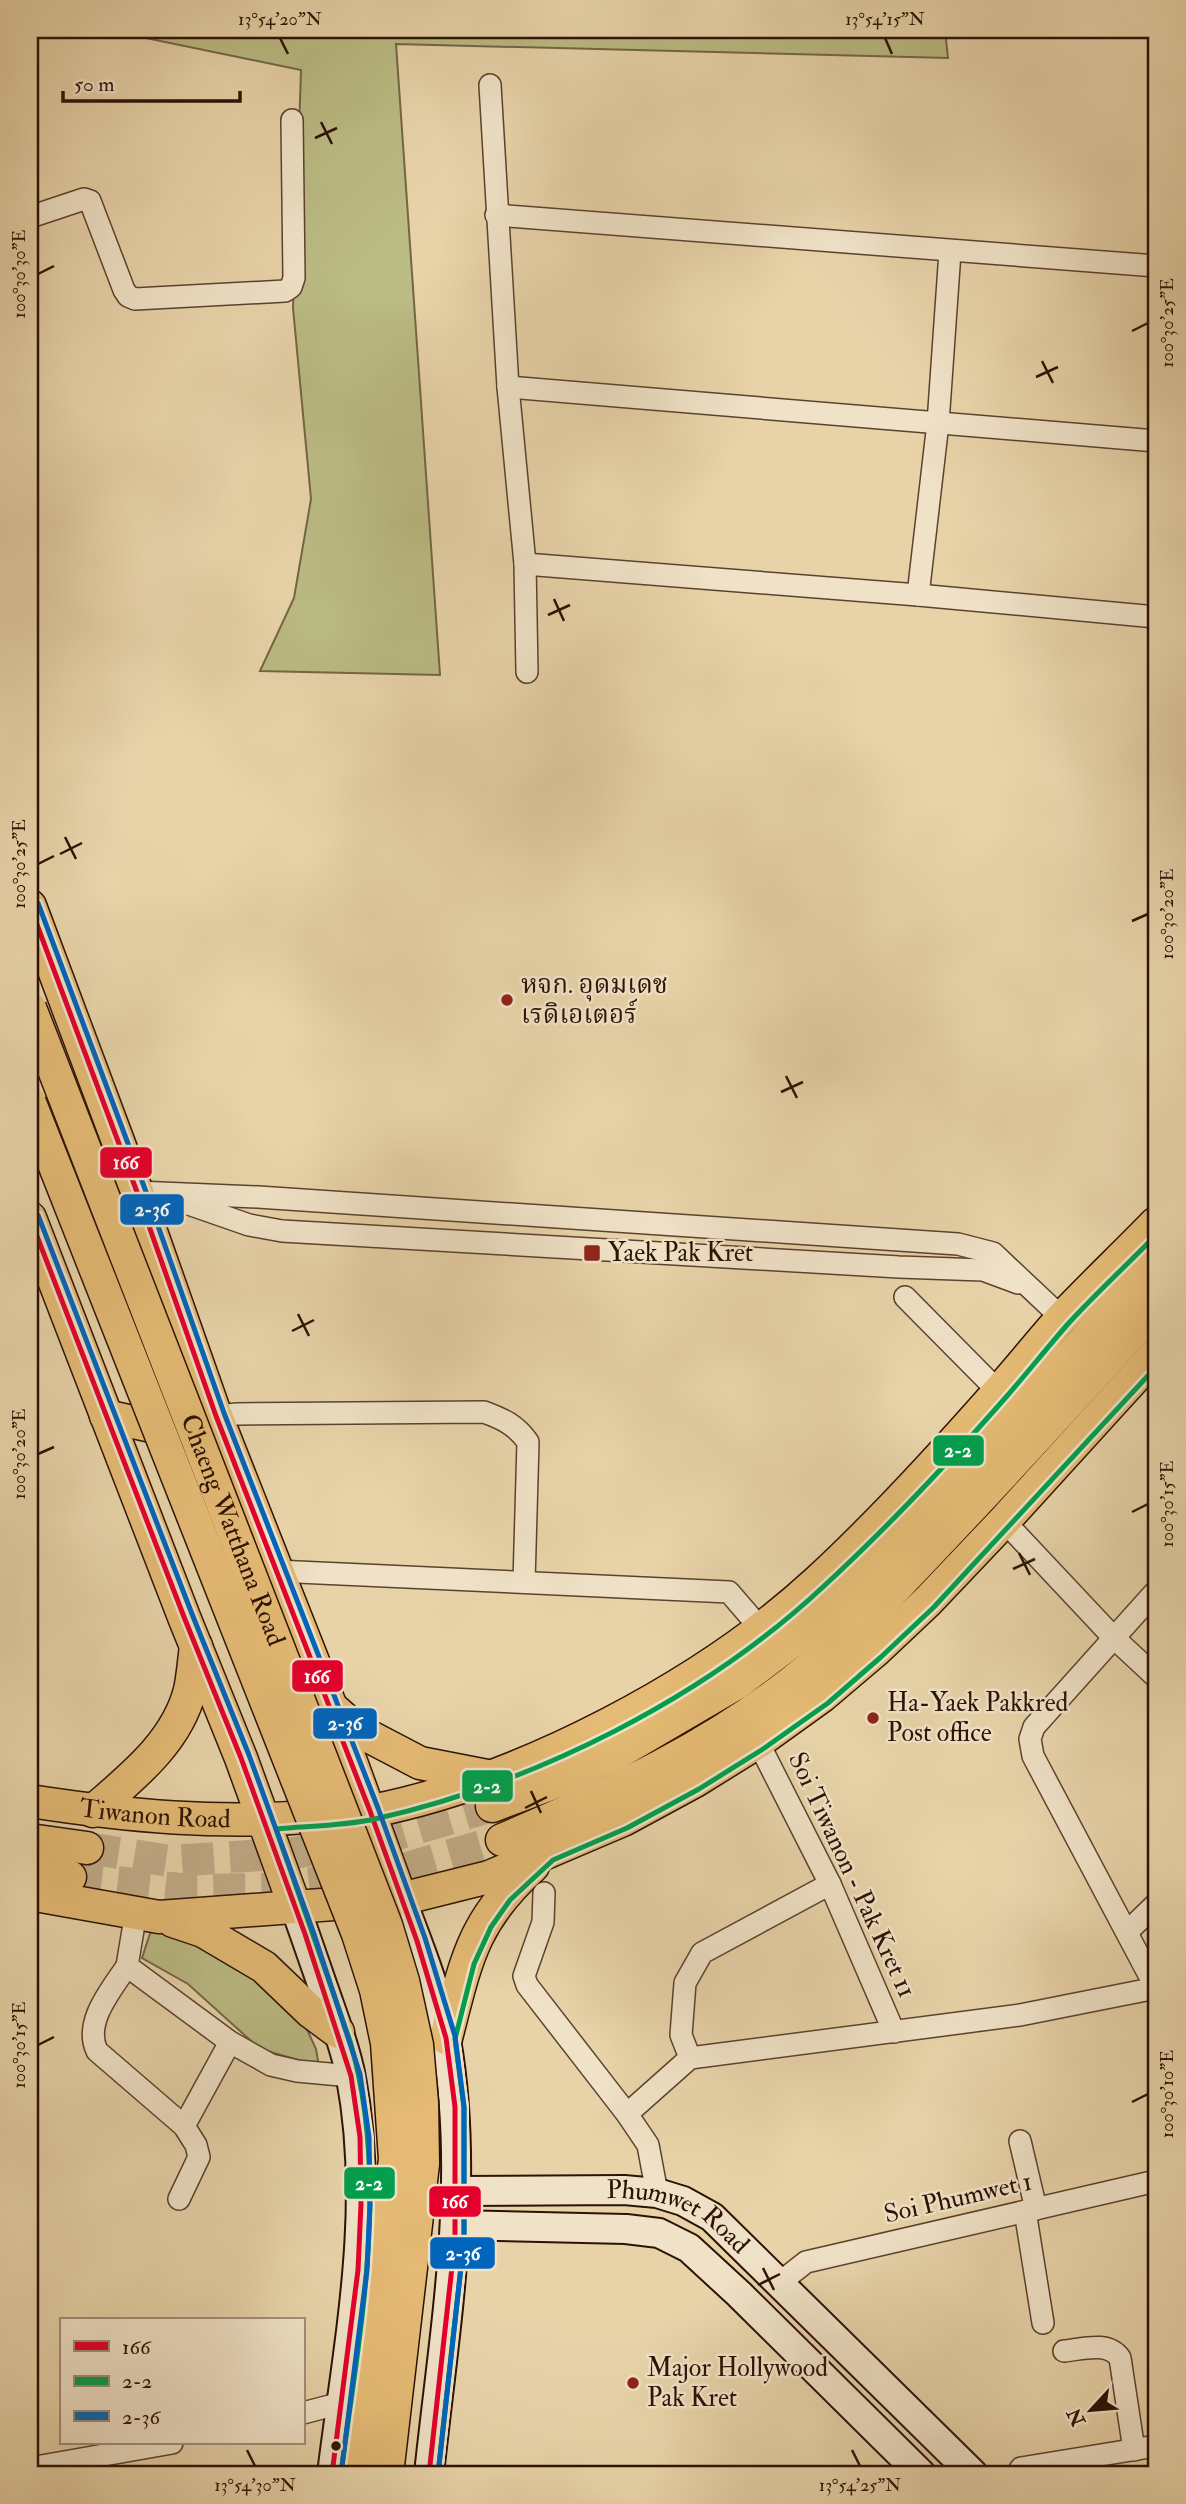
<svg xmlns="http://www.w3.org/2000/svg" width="1186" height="2504" font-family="'IM FELL Double Pica','Noto Serif Thai',serif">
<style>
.green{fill:#bbbb84;stroke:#746644;stroke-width:2}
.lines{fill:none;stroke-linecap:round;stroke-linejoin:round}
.primary-tunnel{stroke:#c2ac88;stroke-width:32;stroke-dasharray:32 16;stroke-linecap:butt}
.street-casing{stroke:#5b422e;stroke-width:24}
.secondary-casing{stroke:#2c1205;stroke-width:32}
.primary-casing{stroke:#2c1205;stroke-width:35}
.street{stroke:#f0e2c7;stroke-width:21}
.secondary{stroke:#f0e2c7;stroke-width:28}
.primary{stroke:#e4ba74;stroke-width:32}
.primary-bridge-casing{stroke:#2c1205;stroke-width:35;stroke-linecap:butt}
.primary-bridge{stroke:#e4ba74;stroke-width:32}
.bus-1-casing{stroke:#f0e2c7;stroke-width:10}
.bus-2-casing{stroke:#f0e2c7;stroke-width:10}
.bus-3-casing{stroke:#f0e2c7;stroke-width:10}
.bus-1{stroke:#e4002b;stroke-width:5}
.bus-2{stroke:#029f4d;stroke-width:5}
.bus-3{stroke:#0065bd;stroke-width:5}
.ticks{fill:none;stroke:#2c1205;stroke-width:2.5}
.poi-dot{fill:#8f2418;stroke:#f0e2c7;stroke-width:2.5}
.bus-dot{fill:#2c1205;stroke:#f0e2c7;stroke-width:2.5}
.labels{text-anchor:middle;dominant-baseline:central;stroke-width:5;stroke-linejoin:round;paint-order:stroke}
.poi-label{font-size:26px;fill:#2c1205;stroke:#f0e2c7;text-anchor:start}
.street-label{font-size:26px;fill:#2c1205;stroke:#f0e2c7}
.line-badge{stroke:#f0e2c7;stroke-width:2.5}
.badge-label{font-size:19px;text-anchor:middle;font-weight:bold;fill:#fff}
.neatline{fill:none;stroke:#2c1205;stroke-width:2.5}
.ticks-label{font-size:18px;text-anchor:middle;fill:#2c1205}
</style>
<rect width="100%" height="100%" fill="#e8d3a9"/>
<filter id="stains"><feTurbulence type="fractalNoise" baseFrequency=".00286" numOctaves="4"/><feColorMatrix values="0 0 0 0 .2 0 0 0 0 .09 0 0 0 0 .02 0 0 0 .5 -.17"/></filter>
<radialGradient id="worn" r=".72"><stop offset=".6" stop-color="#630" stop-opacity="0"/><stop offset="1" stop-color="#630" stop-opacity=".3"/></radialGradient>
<g class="green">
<path d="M107,30H945L948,58L396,44L440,675L260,671L294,598L311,499L293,308L301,70Z"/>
<path d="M155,1918L223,1949L304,2023L316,2049L319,2066L260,2049L188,1984L142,1958Z"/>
</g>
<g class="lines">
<g class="primary-tunnel">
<path d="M87,1848L170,1861L294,1853L391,1836L492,1806"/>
<path d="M70,1877L190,1890L266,1889L372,1876L407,1868L502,1840"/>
</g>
<g class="street-casing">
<g id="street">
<path d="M490,85L508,387L525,564L527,672"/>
<path d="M496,215L1156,266"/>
<path d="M30,217L84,199L90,201L124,290L128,296L135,299L285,291L291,287L294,278L292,120"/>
<path d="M508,387L1156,441"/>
<path d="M525,564L918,595L1156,617"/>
<path d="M918,595L938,423L950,252"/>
<path d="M137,1192L258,1197L958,1244L993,1253L1062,1318"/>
<path d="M180,1201L249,1225L282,1231L899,1267L983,1270L1018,1283"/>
<path d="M905,1297L999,1392"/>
<path d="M216,1416L237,1414L484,1412C503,1419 516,1425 528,1442L524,1582"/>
<path d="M1004,1521L1113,1637L1156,1677"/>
<path d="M276,1571L729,1592L760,1628"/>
<path d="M758,1742L830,1884L894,2032"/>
<path d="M544,1893L543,1922L524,1976L527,1985L627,2114L648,2145L657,2193"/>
<path d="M136,1912L127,1966L230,2042L271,2065L297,2071L351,2076"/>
<path d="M1127,1932L1156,1904"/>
<path d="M127,1966C112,1989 83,2022 97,2051L184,2126L196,2145L199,2157L179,2199"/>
<path d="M690,2058L681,2035L685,1983L702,1953L830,1884"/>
<path d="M627,2114L690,2058L1020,2015L1156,1988L1033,1756L1030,1739L1034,1727L1156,1591"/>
<path d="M184,2126L230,2042"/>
<path d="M1020,2141L1036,2209"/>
<path d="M1025,2211L1043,2323"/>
<path d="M778,2284L806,2262L1156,2181"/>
<path d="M1064,2351C1083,2349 1108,2341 1120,2358L1134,2450"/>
<path d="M303,2413L341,2403"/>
<path d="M30,2468L172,2443"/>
<path d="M1017,2474L1021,2468L1156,2446"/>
</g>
</g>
<g class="secondary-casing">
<g id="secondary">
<path d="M401,1899C418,1944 438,1992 446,2040C471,2184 444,2331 429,2474"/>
<path d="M295,1907C307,1940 318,1973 330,2007C338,2030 347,2054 351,2078C376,2209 348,2344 332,2474"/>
<path id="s1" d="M456,2191L624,2190L657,2193L683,2201L712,2217L973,2474"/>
<path d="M455,2225L626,2229L659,2233L689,2248L739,2294L921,2474"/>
</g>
</g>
<g class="primary-casing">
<g id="primary">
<path d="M30,906L137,1192L216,1416L331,1707L401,1899"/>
<path d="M30,1218L184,1617L241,1758L295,1907"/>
<path d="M106,1416L160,1428L180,1417"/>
<path d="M332,1708L357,1730L420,1763L487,1776"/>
<path id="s2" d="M30,1801C127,1816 221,1825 319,1816C336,1814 355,1814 372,1811C523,1781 705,1685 818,1581C882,1522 942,1456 1000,1390C1021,1367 1040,1342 1061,1319C1092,1286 1125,1255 1156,1223"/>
<path d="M492,1806L561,1780L619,1752L737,1683L799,1636L858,1583L967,1470L1156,1262"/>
<path d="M93,1811C132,1777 177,1742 190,1690C193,1676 194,1661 196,1646"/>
<path d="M30,1840L87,1848"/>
<path d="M502,1840C608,1795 717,1745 807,1670C866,1622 917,1565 969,1510C1032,1443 1094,1375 1156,1307"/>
<path d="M30,1871L70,1877"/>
<path d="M30,1894L159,1917L401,1899L489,1877L623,1820L695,1781L758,1742L822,1696L875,1651L928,1601L1004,1521L1156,1354"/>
<path d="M173,1921L203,1931L264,1967L311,2012L338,2032"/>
<path d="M446,2038C466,1961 472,1921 533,1866"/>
</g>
</g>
<use href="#street" class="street"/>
<use href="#secondary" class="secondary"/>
<use href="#primary" class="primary"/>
<g class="primary-bridge-casing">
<g id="primary-bridge">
<path id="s3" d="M30,1008L386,1925L403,1981L417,2045L422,2103L423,2164L387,2474"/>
<path d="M30,1103L358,1934L376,1990L387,2043L395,2159L357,2474"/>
</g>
</g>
<use href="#primary-bridge" class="primary-bridge"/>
<g class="bus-1-casing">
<g id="bus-1">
<path d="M30,906L137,1192L216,1416L370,1811L417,1941L446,2038L455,2107V2240L429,2474"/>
<path d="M30,1218L184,1617L241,1758L305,1934L351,2076L360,2137L361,2204L358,2270L332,2474"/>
</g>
</g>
<g class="bus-2-casing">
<g id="bus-2">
<path d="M341,2474C359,2333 391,2181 350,2041L276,1829C308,1826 343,1826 375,1819C535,1783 703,1699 824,1586C888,1527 949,1462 1007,1396C1027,1373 1047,1348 1067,1325C1095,1294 1127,1265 1156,1235"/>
<path d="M438,2474L464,2240V2107L455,2039L474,1964L491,1927L510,1900L553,1860L627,1828L699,1789L763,1749L828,1703L881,1657L934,1607L1156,1367"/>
</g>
</g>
<g class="bus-3-casing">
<g id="bus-3">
<path d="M38,903L145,1189L224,1413L378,1808L425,1938L455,2036L464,2107V2240L438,2474"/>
<path d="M38,1215L192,1614L249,1755L313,1931L360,2074L369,2137L370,2204L367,2270L341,2474"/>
</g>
</g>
<use href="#bus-1" class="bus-1"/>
<use href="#bus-2" class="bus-2"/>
<use href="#bus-3" class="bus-3"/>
</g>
<path class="ticks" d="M280,38L288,54M885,38L892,54M321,122L332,144M315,138L337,128M38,274L54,266M1132,331L1148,323M1042,361L1053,383M1036,377L1058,367M554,599L564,621M548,615L570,605M65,837L76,859M60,854L82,843M38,864L54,856M1132,921L1148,914M786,1076L797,1098M781,1092L803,1082M298,1314L309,1336M292,1331L314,1320M38,1454L54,1447M1132,1512L1148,1504M1019,1553L1030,1575M1013,1569L1035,1559M531,1791L541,1813M525,1808L547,1797M38,2045L54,2037M1132,2102L1148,2094M763,2268L774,2290M758,2285L780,2274M247,2450L255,2466M852,2450L860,2466"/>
<g class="poi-dot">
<circle cx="507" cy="1000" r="7"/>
<rect x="583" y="1244" width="18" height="18" rx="3.5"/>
<circle cx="873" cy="1718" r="7"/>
<circle cx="633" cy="2383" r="7"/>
</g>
<circle class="bus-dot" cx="336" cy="2446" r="6"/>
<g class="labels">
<g class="poi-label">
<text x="521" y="985">หจก. อุดมเดช<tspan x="521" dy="30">เรดิเอเตอร์</tspan></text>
<text x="608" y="1253">Yaek Pak Kret</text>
<text x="887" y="1703">Ha-Yaek Pakkred<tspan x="887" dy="30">Post office</tspan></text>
<text x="647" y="2368">Major Hollywood<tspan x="647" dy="30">Pak Kret</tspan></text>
</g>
<g class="street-label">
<text stroke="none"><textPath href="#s3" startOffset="560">Chaeng Watthana Road</textPath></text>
<text stroke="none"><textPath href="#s2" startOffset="126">Tiwanon Road</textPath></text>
<text transform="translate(852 1875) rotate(65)">Soi Tiwanon - Pak Kret 11</text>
<text transform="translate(958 2198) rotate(-13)">Soi Phumwet 1</text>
<text stroke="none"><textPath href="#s1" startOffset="229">Phumwet Road</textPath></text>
</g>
</g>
<g class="line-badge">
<rect x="99" y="1146" width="54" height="33" rx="7" fill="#e4002b"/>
<rect x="119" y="1193" width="66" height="33" rx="7" fill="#0065bd"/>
<rect x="932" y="1434" width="53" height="33" rx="7" fill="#029f4d"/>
<rect x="291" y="1659" width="53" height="34" rx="7" fill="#e4002b"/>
<rect x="312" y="1707" width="66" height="33" rx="7" fill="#0065bd"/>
<rect x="461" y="1769" width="53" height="34" rx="7" fill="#029f4d"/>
<rect x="343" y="2166" width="53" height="34" rx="7" fill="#029f4d"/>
<rect x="428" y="2185" width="54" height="33" rx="7" fill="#e4002b"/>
<rect x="429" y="2236" width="67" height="34" rx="7" fill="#0065bd"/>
</g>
<g class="badge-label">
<text x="126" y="1169">166</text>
<text x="152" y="1216">2-36</text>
<text x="958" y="1457">2-2</text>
<text x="317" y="1683">166</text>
<text x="345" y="1730">2-36</text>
<text x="487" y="1793">2-2</text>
<text x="369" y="2190">2-2</text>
<text x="455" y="2208">166</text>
<text x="463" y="2260">2-36</text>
</g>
<rect width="1186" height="2504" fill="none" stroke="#e8d3a9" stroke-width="77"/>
<rect x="60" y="2318" width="245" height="126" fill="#f0e2c7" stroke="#a28f79" stroke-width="2"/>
<rect x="74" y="2341" width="35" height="10" fill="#e4002b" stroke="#a28f79" stroke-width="2"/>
<text x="122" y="2354" font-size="21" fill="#2c1205">166</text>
<rect x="74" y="2376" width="35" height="10" fill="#029f4d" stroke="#a28f79" stroke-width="2"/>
<text x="122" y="2388" font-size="21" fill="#2c1205">2-2</text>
<rect x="74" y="2411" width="35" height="10" fill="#0065bd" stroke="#a28f79" stroke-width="2"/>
<text x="122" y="2424" font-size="21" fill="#2c1205">2-36</text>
<g transform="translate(1091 2410) rotate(244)" stroke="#f0e2c7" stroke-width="5" paint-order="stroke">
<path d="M0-5L12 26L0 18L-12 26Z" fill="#2c1205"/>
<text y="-10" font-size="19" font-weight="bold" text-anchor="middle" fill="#2c1205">N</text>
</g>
<path d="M63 91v10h177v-10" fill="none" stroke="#2c1205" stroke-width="3.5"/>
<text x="74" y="91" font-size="21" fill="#2c1205" stroke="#f0e2c7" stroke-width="5" paint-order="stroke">50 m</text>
<rect x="38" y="38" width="1110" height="2428" class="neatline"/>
<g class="ticks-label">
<text x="280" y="25">13°54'20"N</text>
<text x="885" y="25">13°54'15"N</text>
<text transform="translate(19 274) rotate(-90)" y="6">100°30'30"E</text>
<text transform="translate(1167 323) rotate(-90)" y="6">100°30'25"E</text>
<text transform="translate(19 864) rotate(-90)" y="6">100°30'25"E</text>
<text transform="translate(1167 914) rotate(-90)" y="6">100°30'20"E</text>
<text transform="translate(19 1454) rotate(-90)" y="6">100°30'20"E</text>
<text transform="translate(1167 1504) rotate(-90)" y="6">100°30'15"E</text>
<text transform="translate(19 2045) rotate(-90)" y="6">100°30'15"E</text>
<text transform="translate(1167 2094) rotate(-90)" y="6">100°30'10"E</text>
<text x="255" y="2491">13°54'30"N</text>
<text x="860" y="2491">13°54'25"N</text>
</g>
<rect width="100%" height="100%" filter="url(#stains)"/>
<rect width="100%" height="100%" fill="url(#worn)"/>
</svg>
